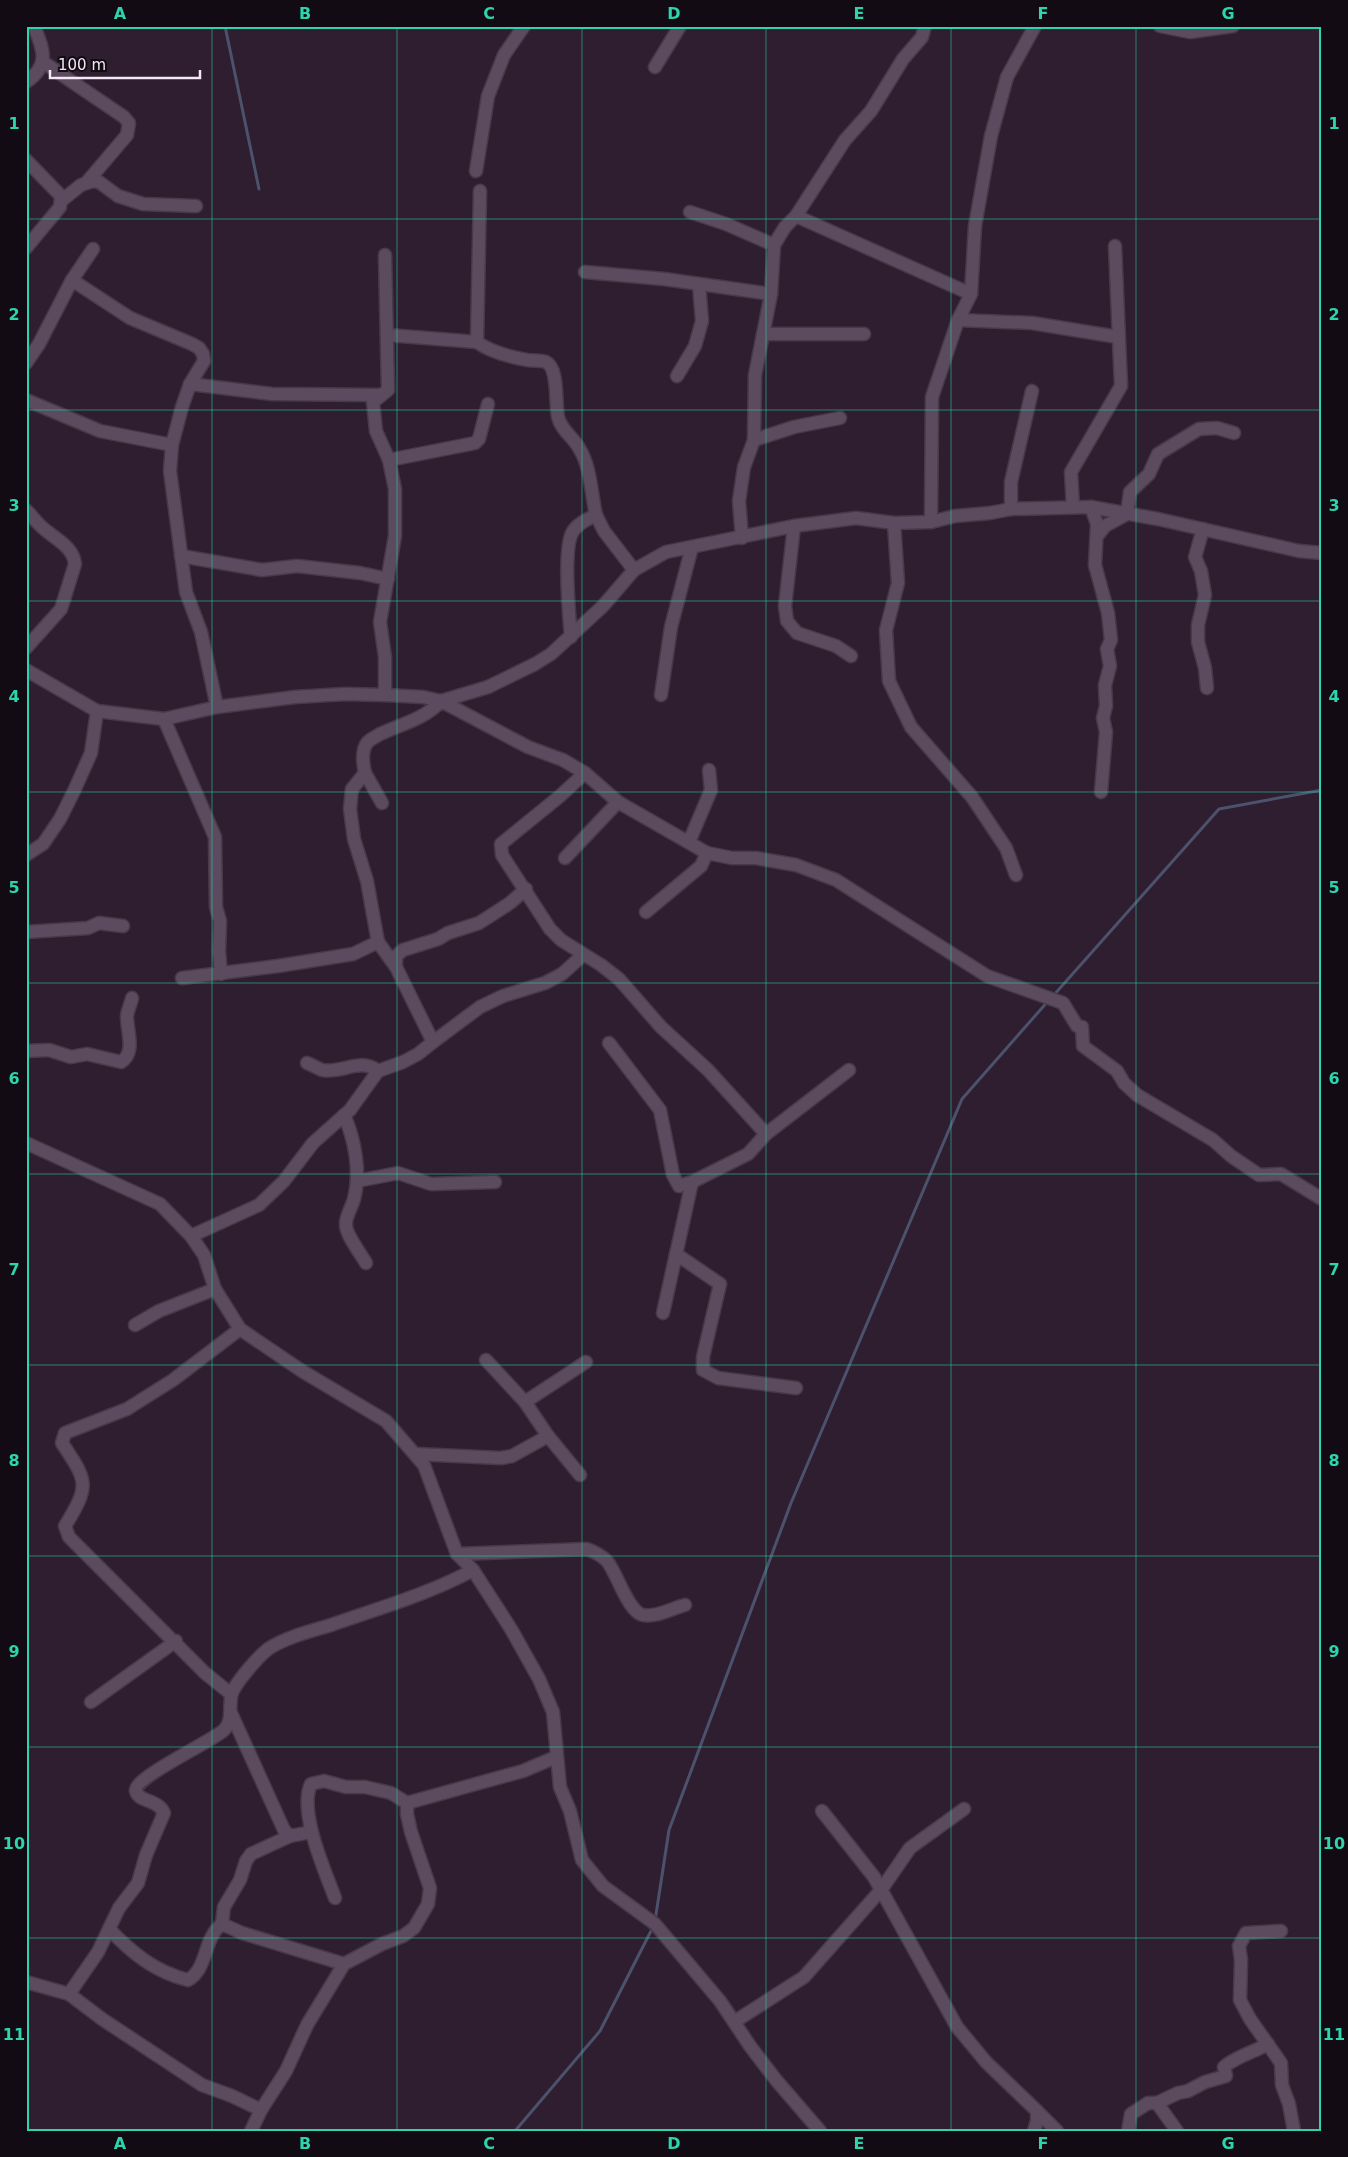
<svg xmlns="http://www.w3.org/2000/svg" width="1348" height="2157" font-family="'DejaVu Sans',sans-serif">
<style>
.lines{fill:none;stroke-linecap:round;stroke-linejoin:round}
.stream{stroke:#4c526b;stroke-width:3}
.minor-casing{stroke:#473948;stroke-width:15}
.minor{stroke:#5c4b5f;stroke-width:12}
.grid{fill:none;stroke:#2cd5ab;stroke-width:1;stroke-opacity:0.55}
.neatline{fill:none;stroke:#2cd5ab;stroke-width:2}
.grid-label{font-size:16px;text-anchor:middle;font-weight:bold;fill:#2cd5ab}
</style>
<rect width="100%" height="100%" fill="#2e1e30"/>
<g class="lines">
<g class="stream">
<path d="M225,26L259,189"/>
<path d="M1053,996L1219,809L1322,790"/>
<path d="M655,1921L669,1830L791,1503L962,1099L1049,1000"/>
<path d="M515,2131L600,2031L653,1927"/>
</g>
<g class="minor-casing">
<g id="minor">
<path d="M1160,26L1190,32L1233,26"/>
<path d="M43,62L124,117L129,123L127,135L87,182"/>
<path d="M655,67L680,26"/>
<path d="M26,82C51,65 43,49 34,26"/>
<path d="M26,160L61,196L60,207L26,248"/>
<path d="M476,171L488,96L504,55L524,26"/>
<path d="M61,201L81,185L93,181L99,182L118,196L143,204L196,206"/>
<path d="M690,212L726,224L774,245"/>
<path d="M796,216L971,294"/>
<path d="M585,272L664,279L771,294"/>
<path d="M72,280L130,318L192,344L199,348L203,354L204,361L190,384L182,407L172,445L170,471L186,592L201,632L217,707"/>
<path d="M958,320L1032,323L1118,337"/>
<path d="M763,334H864"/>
<path d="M388,335L477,342C490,352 511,357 527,360C533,361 541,360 546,362C559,368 555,404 558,417C561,430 573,437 579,448C591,467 591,493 596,515C588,519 576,524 572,533C563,551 569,615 571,637"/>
<path d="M477,342L480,191"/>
<path d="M26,363L39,344L72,280L93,249"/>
<path d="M677,376L695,346L702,321L699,284"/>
<path d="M190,384L272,394L381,395L373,402L388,390L385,255"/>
<path d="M26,400L100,431L172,445"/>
<path d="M373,402L376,431L389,460L395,489V536L380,622L385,657V695"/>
<path d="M754,440L794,427L840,418"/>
<path d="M389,460L475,443L479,439L488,404"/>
<path d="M1073,507L1071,472L1121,386L1115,246"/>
<path d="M1091,507L1097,524L1095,565L1108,613L1111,640L1107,649L1110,666L1105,685L1106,706L1103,718L1106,732L1101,792"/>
<path d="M1011,509V482L1032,391"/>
<path d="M26,510C32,516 37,523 43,528C55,539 73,546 75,564L61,609L26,648"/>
<path d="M596,515L604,531L634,570"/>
<path d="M931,522L932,397L958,320L971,294L975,226L991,136L1007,77L1035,26"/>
<path d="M894,523L898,583L886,630L889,681L911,727L972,797L1006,848L1016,875"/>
<path d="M794,526L785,606L787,621L797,633L836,646L851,656"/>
<path d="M1203,529L1195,557L1201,571L1205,595L1198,625V642L1205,668L1207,688"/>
<path d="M1097,536L1105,526L1127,514L1130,492L1149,474L1158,454L1199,429L1217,428L1234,433"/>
<path d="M742,538L739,501L744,467L754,440L755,375L771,294L774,245L785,227L796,216L845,140L871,111L903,59L922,37L925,26"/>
<path d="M181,556L262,570L297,566L360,573L388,579"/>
<path d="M26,670L97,711L164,719L217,707L295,697L345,694L385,695L423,697L441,701L488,687L535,664L551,654L603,606L634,570L666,552L794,526L856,518L894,523L931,522L955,516L990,513L1011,509L1091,507L1158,519L1299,551L1322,553"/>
<path d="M661,695L671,627L692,547"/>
<path d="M164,719L215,837L216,907L220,921L219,951L221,974"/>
<path d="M365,773L382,803"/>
<path d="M585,773L560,796L501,844L502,855L550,929L561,940L601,965L619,979L661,1027L708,1070L766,1134"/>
<path d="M689,842L711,790L709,770"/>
<path d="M26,855L43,844L60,819L74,791L91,753L97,711"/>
<path d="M565,858L618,802"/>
<path d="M646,912L701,866L707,853"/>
<path d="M26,932L88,928L99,923L123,926"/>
<path d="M396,967V956L403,950L438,939L448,933L479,923L510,903L526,889"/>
<path d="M182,978L278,966L353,954L378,942"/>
<path d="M433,1042L480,1007L503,996L545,983L562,974L583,955"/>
<path d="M609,1043L660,1110L673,1175L679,1186L692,1182"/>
<path d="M26,1051L49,1050L71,1057L87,1054L121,1062C136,1053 127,1031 127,1017C127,1011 131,1004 132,998"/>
<path d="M307,1063C312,1065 317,1068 322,1070C342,1074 360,1057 378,1071"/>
<path d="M344,1115C355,1140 361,1172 354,1199C352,1207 345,1217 346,1225C346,1235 361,1254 366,1263"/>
<path d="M26,1143L160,1204L191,1236L204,1255L215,1289L240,1329L302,1371L386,1421L424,1465L457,1554L473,1570L511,1629L539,1679L553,1712L560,1787L570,1811L582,1860L603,1886L655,1924L720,2001L750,2046L776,2080L820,2131"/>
<path d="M357,1181L398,1173L431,1184L495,1182"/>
<path d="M191,1236L259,1205L284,1181L313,1143L350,1110L378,1071L403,1062L418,1054L433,1042L396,967L378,942L367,881L354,839L350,809L352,789L365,773C363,764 361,751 367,743C370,739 376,737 380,734C401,724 425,719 441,701L528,747L563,760L585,773L618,802L707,853L732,858H756L796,865L836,880L987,976L1063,1003L1077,1026L1082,1027L1083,1046L1117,1071L1124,1083L1137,1095L1213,1140L1231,1156L1259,1175L1281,1174L1322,1199"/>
<path d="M676,1254L720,1284L703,1357V1370L718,1378L796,1388"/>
<path d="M663,1313L692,1182L748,1154L766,1134L849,1070"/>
<path d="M135,1325L159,1311L215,1289"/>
<path d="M486,1360L525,1402L548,1436L580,1475"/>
<path d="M525,1402L586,1362"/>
<path d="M415,1454L501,1458L512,1456L548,1436"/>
<path d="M457,1554L587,1549C595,1552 601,1555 607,1561C617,1573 628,1612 643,1615C655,1618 673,1608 685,1605"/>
<path d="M231,1694L205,1673L69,1537L65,1526C90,1485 88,1482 62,1443L65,1433L127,1409L173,1380L240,1329"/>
<path d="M91,1702L176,1641"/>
<path d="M231,1713L284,1830L290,1836L311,1832"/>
<path d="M822,1811L874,1877L957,2027L986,2062L1037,2111V2121L1034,2131"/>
<path d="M335,1898C325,1871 298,1811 311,1784L324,1781L346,1787H365L391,1793L407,1803"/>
<path d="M222,1924L224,1907L240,1880L246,1861L251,1854L290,1836"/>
<path d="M109,1929C132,1953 155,1972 188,1980C208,1969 203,1938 222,1924L242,1933L344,1964"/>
<path d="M1281,1931L1246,1933L1239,1946L1241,1960L1240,2000L1250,2019L1281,2063L1282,2085L1289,2104L1294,2131"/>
<path d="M26,1982L69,1994"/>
<path d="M734,2022L804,1977L881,1890L910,1848L964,1809"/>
<path d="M1157,2103L1178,2093L1188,2091L1205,2082L1226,2076L1224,2067C1235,2057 1254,2052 1268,2044"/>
<path d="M261,2110L232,2096L202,2085L102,2019L69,1994L98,1952L119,1908L138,1883L146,1855L164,1813C158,1799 138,1802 136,1791C133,1778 211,1742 224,1730C234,1720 228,1705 232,1693C236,1682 258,1657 268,1649C286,1637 311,1631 331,1625C379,1608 429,1594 473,1570"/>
<path d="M1037,2111L1057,2131"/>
<path d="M251,2131L261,2110L286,2071L307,2025L344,1964L382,1944L403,1936L414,1928L428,1904L430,1888L411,1832L407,1814V1803L523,1771L556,1757"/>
<path d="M1128,2131L1131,2114L1148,2103H1157L1177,2131"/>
</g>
</g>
<use href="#minor" class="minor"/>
</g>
<path class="grid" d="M212,26V2131M397,26V2131M582,26V2131M766,26V2131M951,26V2131M1136,26V2131M26,219H1322M26,410H1322M26,601H1322M26,792H1322M26,983H1322M26,1174H1322M26,1365H1322M26,1556H1322M26,1747H1322M26,1938H1322"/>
<rect width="1348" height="2157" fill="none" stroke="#120b13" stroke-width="55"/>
<path d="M50 70v8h150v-8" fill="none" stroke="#f3e8f4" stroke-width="2.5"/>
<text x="58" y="70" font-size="15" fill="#f3e8f4" stroke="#120b13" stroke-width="4" paint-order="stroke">100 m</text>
<rect x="28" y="28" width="1292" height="2102" class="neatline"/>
<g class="grid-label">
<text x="120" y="19">A</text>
<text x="305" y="19">B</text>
<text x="489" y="19">C</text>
<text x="674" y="19">D</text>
<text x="859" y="19">E</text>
<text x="1043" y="19">F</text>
<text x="1228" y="19">G</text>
<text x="14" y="129">1</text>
<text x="1334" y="129">1</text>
<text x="14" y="320">2</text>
<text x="1334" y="320">2</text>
<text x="14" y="511">3</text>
<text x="1334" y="511">3</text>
<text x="14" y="702">4</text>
<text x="1334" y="702">4</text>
<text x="14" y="893">5</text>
<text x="1334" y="893">5</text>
<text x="14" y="1084">6</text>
<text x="1334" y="1084">6</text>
<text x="14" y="1275">7</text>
<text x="1334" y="1275">7</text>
<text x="14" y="1466">8</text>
<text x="1334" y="1466">8</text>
<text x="14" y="1657">9</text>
<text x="1334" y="1657">9</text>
<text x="14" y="1849">10</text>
<text x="1334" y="1849">10</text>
<text x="14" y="2040">11</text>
<text x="1334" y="2040">11</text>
<text x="120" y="2149">A</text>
<text x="305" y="2149">B</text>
<text x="489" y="2149">C</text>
<text x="674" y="2149">D</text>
<text x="859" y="2149">E</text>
<text x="1043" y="2149">F</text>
<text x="1228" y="2149">G</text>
</g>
</svg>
